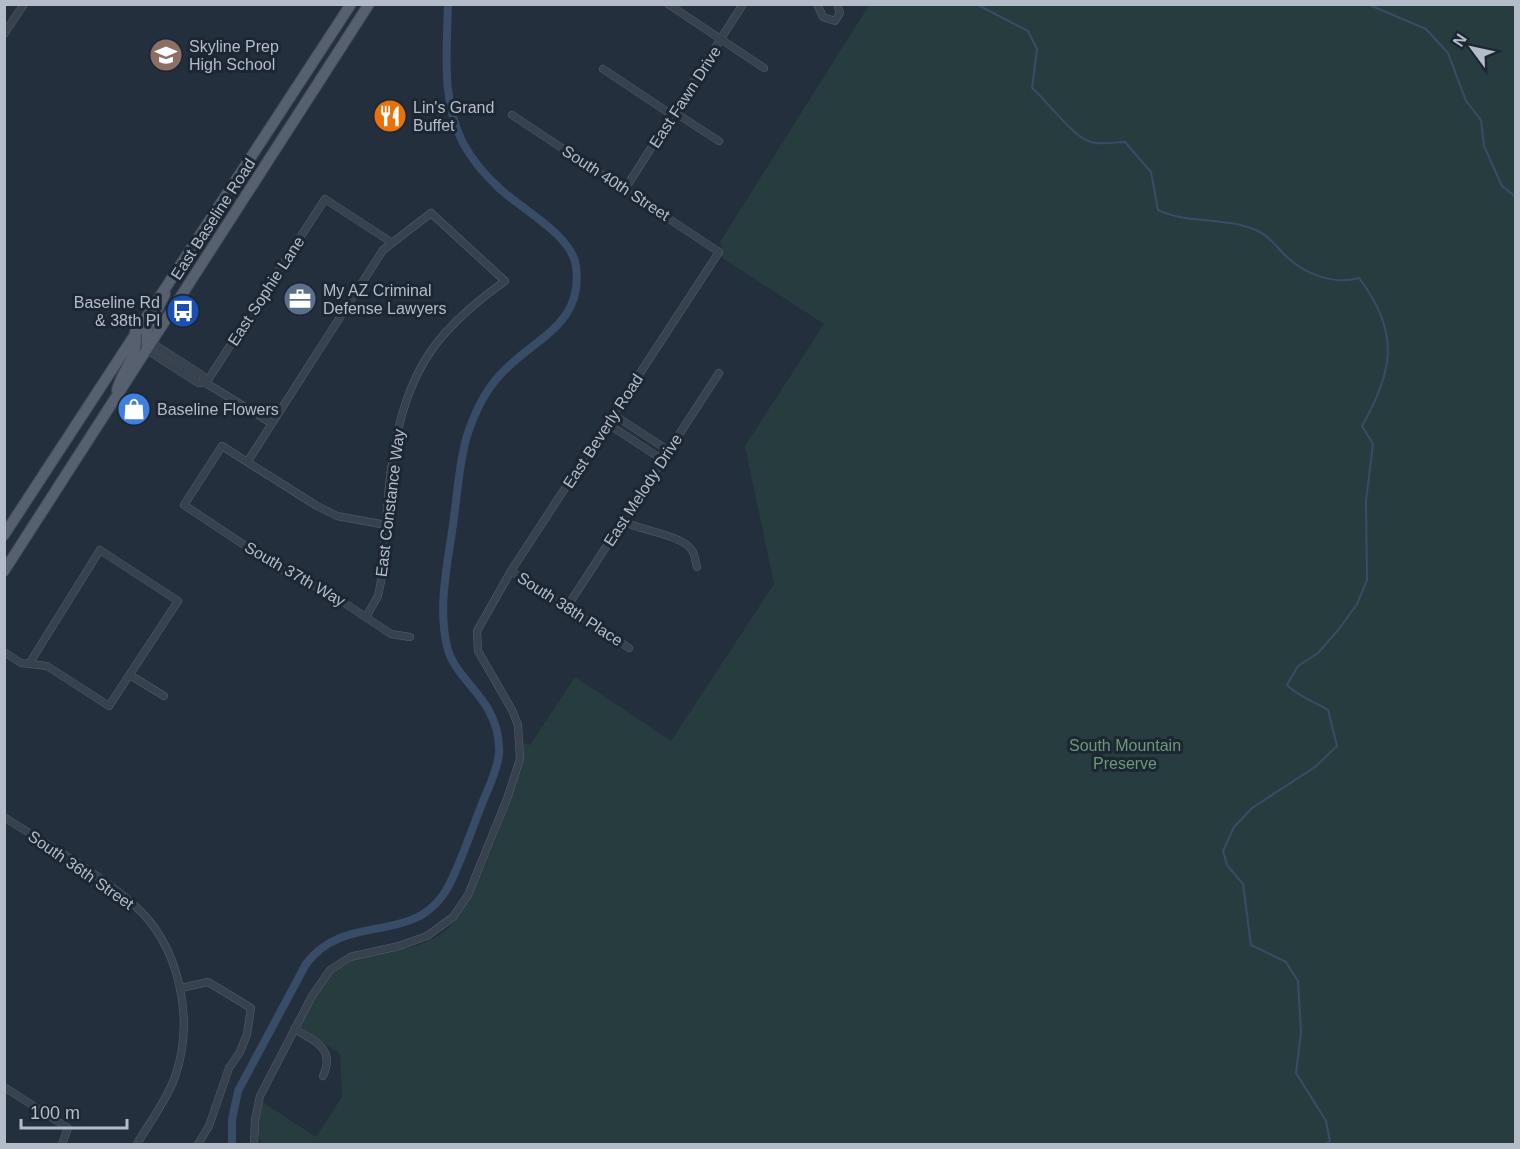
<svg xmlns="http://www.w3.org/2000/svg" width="1520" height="1149" font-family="Arial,sans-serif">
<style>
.green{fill:#263c3f}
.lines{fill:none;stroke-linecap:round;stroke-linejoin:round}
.stream{stroke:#394c67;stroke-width:2}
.canal{stroke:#394c67;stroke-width:8}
.minor-casing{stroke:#565f6c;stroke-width:8}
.primary-casing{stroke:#414a57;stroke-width:12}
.minor{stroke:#38414e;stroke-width:7}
.primary{stroke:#56606e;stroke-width:10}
.labels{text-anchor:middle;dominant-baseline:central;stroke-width:6;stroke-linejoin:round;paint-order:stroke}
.poi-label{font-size:16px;fill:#b4bcc9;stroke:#1d2633;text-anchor:start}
.street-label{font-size:16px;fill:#b4bcc9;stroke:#1d2633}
.park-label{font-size:16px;fill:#6b9a76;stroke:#1d2633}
</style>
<rect width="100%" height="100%" fill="#242f3e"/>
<path class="green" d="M869,5H1515V1144H261L257,1130L261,1101L316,1137L342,1097L340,1054L299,1026C310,1008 321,978 339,966C363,949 399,954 426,942C435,938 447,931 452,924C480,891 519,786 523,743L530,745L575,677L671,741L774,584L745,446L824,324L724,259L721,255L723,252L720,242Z"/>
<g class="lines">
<g class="stream">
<path d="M976,4L1028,31L1037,49L1032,88C1048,101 1072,137 1091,142C1101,145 1115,142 1125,142L1151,172L1158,210C1189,225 1229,216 1260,232C1270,237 1279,250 1287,257C1306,275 1335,285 1359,278C1400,332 1394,370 1362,426L1373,444L1366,501L1367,580L1357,604L1339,629L1318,653L1298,666L1287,685C1299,697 1313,701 1328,710L1337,746L1315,767L1252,808L1234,827L1223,851L1227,865L1243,884L1251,945L1286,962L1298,981L1301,1032L1296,1073L1326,1121L1330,1141L1325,1144"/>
<path d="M1367,4L1426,29L1448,53L1466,101L1481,120L1484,146L1502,186L1516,197"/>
</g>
<path class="canal" d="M232,1144V1120L238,1091L306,964C347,909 416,949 449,885C461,862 470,834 480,809C486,792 497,773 499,754C500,738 496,723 488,709C476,688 452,670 447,646C437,604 449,558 454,517C458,490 459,462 467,436C474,414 484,392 500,375C533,338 584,326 576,266C572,235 521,209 499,188C485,175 472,160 463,143C441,100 447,51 448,4"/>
<g class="minor-casing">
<g id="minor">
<path d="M668,4L764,68"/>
<path d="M817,4L823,17L835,21L840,13L837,4"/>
<path d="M4,34L24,4"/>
<path d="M603,69L672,115"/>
<path d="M674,112L719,141"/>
<path d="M625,189L743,4"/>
<path d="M152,343L202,375L206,383"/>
<path d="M147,350L198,383H206L271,423"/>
<path d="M206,383L325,199L391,242"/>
<path d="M614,415L669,451"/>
<path d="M608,424L663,460"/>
<path d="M248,461L383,250L431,213L505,281C484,296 464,312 446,332C387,396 389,494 382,576L378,596L366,617"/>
<path d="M623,521C641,531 679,534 691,549C695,553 695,561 697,567"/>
<path d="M386,525L337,516L317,506L222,446L184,505L282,570L334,596L391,634L410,637"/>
<path d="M511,571L629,648"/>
<path d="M567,607L719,373"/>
<path d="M4,652L21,663L47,666L109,706L178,601L100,550L29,664"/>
<path d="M130,675L164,696"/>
<path d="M4,817C47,845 95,870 133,904C180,945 195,1019 175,1077C166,1101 150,1122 137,1144"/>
<path d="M181,988L208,982L251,1008L247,1034L240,1052L229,1068L209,1126L198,1144"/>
<path d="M294,1029C317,1041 335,1050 323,1076"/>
<path d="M4,1087L68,1128L62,1144"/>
<path d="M254,1144L255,1120L260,1096L312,996L330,970L350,957L399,946L427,936L453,917L468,895L507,799L520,759L518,725L512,710L478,651L477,631L511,571L719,252L512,115"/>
</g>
</g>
<g class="primary-casing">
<g id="primary">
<path d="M147,349V330L165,294"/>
<path d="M117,390C122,370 140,354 135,332"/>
<path d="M4,535L351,4"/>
<path d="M4,571L369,4"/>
</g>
</g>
<use href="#minor" class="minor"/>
<use href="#primary" class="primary"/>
</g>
<defs>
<g id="school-disc" transform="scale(1.725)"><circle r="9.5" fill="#8d6e63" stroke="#1d2633"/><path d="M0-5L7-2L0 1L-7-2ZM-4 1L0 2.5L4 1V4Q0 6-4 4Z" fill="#fff"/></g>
<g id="restaurant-disc" transform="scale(1.725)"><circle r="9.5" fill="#e8710a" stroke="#1d2633"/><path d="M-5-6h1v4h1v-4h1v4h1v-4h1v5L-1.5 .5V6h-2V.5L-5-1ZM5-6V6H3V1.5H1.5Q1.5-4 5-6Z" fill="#fff"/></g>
<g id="office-disc" transform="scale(1.725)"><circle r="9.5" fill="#5c6f8a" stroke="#1d2633"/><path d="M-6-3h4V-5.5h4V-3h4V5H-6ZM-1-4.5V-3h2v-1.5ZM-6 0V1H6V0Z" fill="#fff"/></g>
<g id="bus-disc" transform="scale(1.725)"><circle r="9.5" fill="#1a4fb4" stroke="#1d2633"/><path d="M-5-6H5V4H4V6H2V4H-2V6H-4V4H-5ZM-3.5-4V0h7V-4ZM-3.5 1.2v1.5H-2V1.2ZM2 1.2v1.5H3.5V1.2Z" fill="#fff"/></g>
<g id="shop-disc" transform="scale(1.725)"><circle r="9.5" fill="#3f7fe0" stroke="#1d2633"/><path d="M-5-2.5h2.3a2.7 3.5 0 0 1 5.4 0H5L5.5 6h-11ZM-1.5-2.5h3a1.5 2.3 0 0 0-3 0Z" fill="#fff"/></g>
</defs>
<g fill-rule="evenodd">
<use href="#school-disc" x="166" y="55"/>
<use href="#restaurant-disc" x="390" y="116"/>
<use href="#office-disc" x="300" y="299"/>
<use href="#bus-disc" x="183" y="311"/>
<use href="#shop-disc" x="134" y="409"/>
</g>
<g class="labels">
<g class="poi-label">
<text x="189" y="46">Skyline Prep<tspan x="189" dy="18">High School</tspan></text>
<text x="413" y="107">Lin's Grand<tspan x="413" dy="18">Buffet</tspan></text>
<text x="323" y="290">My AZ Criminal<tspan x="323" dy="18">Defense Lawyers</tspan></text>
<text x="160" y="302" text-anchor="end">Baseline Rd<tspan x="160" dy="18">&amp; 38th Pl</tspan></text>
<text x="157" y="409">Baseline Flowers</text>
</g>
<g class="street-label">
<text transform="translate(685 97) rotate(-57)">East Fawn Drive</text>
<text transform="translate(616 183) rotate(33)">South 40th Street</text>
<text transform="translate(213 219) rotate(-57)">East Baseline Road</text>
<text transform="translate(266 291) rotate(-57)">East Sophie Lane</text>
<text transform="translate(603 431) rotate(-57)">East Beverly Road</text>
<text transform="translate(643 490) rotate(-57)">East Melody Drive</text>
<text transform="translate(390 503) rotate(-83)">East Constance Way</text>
<text transform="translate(295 574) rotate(30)">South 37th Way</text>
<text transform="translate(570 609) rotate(33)">South 38th Place</text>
<text transform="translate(81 870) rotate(35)">South 36th Street</text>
</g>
<g class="park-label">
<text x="1125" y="745">South Mountain<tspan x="1125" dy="18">Preserve</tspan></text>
</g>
</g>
<rect width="1520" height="1149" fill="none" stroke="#b4bcc9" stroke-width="12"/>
<g transform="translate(1472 48) rotate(303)" stroke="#1d2633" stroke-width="4.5" paint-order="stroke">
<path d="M0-4.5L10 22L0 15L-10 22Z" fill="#b4bcc9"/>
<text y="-9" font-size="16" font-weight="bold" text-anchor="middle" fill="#b4bcc9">N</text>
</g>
<path d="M21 1119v9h106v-9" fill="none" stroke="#b4bcc9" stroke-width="3"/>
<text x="30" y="1119" font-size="18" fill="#b4bcc9" stroke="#1d2633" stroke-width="4.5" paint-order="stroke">100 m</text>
</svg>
